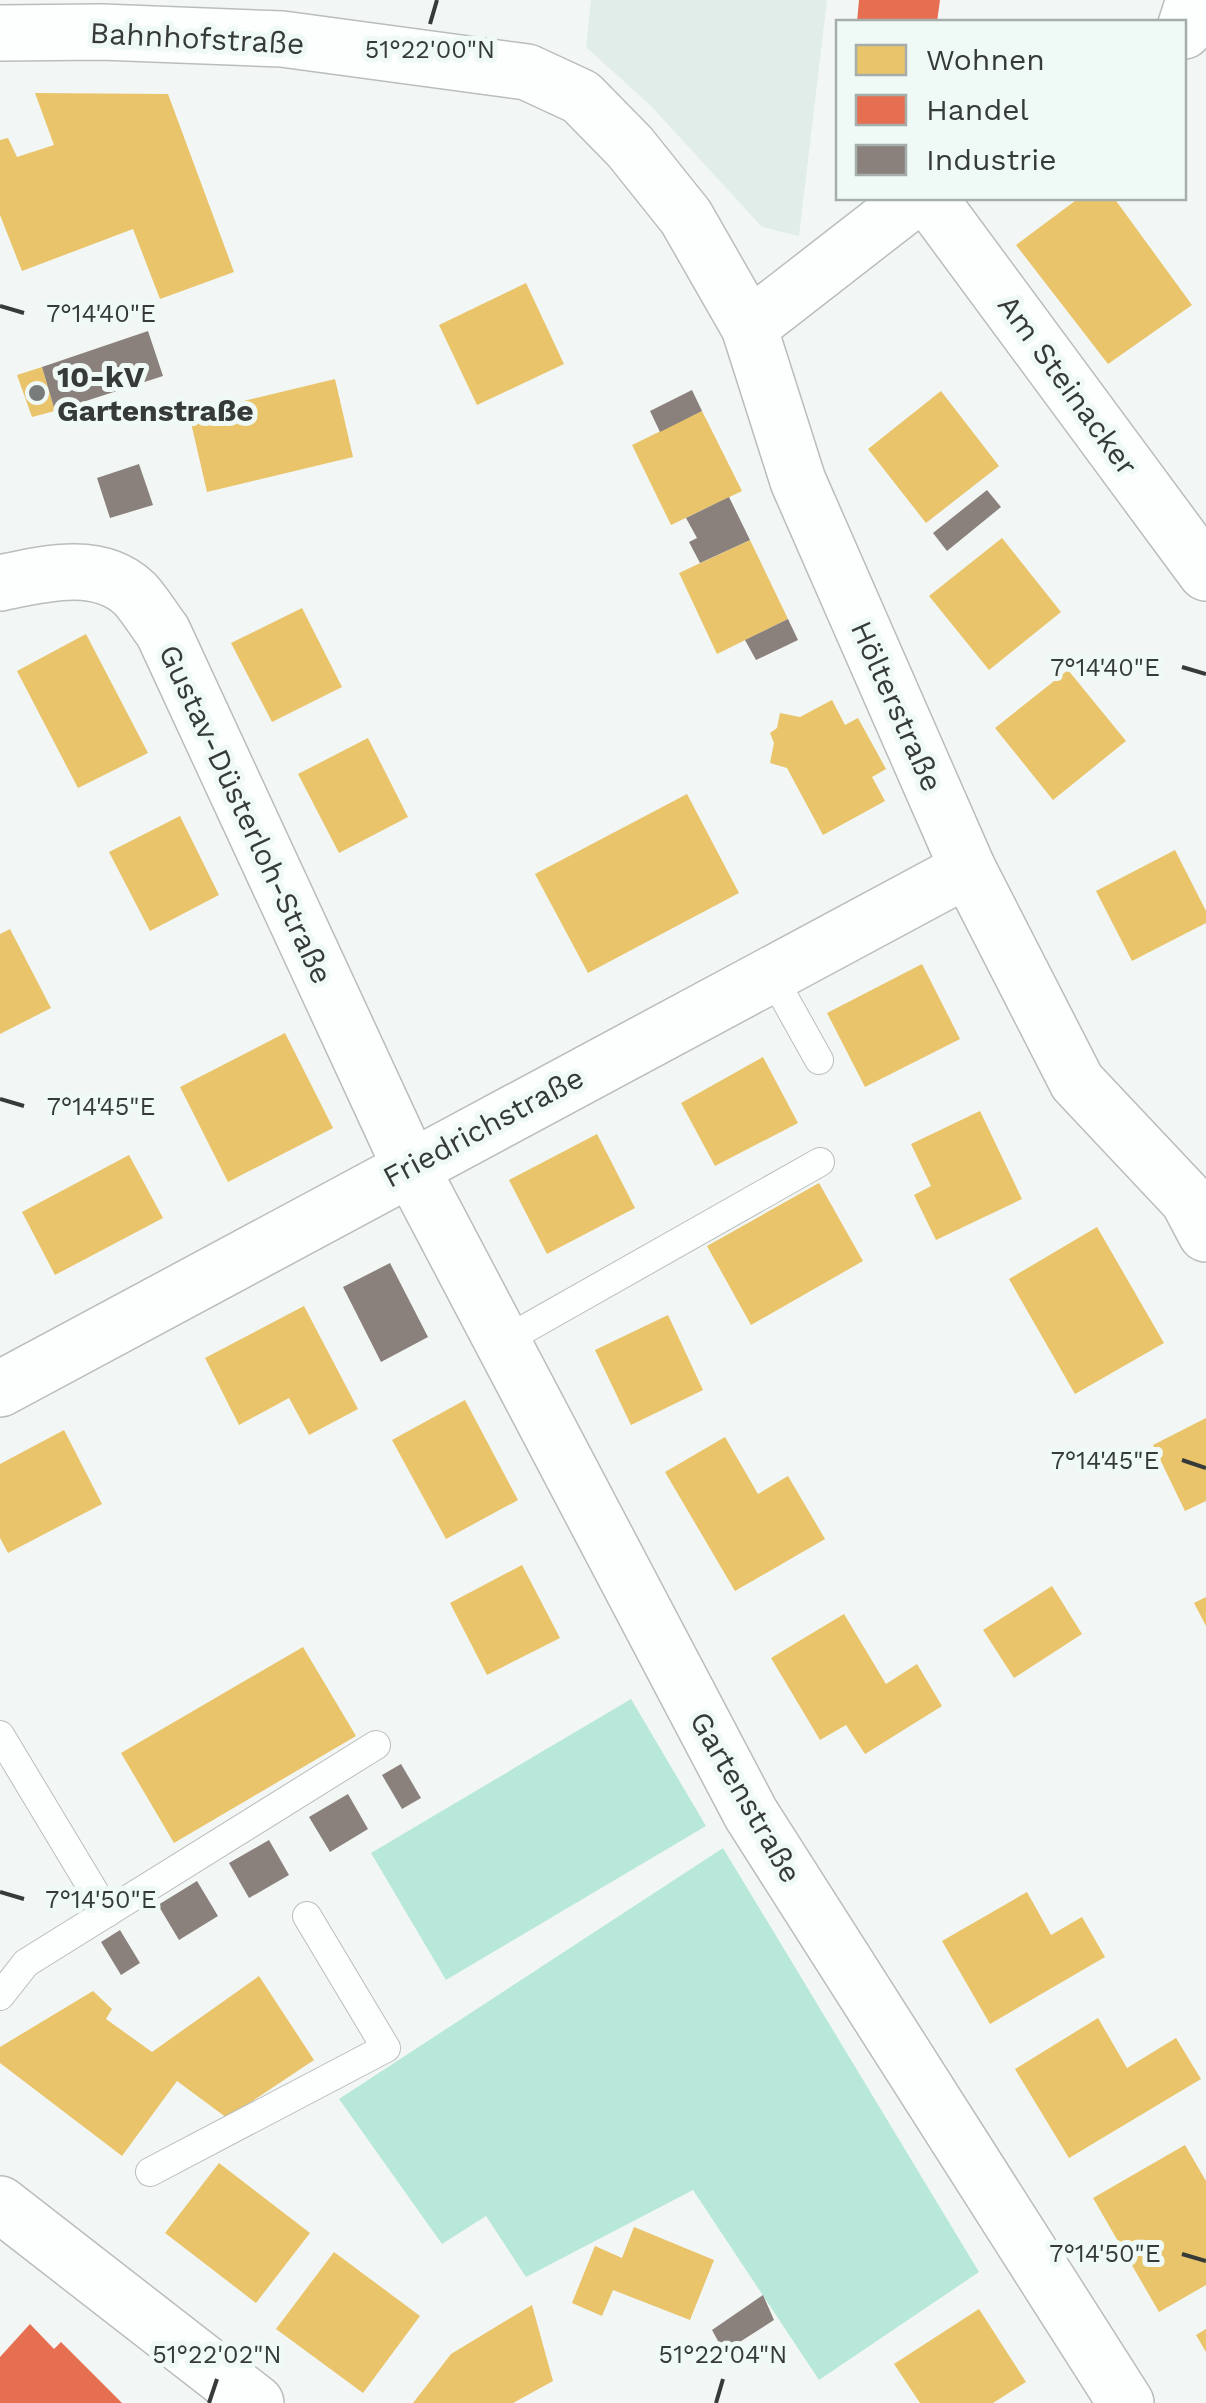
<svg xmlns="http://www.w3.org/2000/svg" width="1206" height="2403" font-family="'Work Sans',sans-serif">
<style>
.built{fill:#e0ede9}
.green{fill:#b8e8d9}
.homes{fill:#e9c46a}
.shops{fill:#e76f51}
.industry{fill:#8a817c}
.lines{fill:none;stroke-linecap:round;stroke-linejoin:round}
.service-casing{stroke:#b9bdbb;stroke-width:30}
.minor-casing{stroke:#b9bdbb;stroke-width:58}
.secondary-casing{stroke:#b9bdbb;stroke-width:58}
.service{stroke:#fdfefe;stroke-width:28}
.minor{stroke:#fdfefe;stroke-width:55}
.secondary{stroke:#fdfefe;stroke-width:55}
.ticks{fill:none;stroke:#363b39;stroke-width:4}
.poi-dot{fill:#787d7b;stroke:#effaf6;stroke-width:4}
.labels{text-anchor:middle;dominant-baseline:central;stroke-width:10;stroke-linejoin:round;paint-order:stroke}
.street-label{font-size:30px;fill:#363b39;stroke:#effaf6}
.poi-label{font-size:30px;font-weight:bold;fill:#363b39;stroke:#effaf6;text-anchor:start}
.ticks-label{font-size:25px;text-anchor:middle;fill:#363b39;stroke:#effaf6;stroke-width:10;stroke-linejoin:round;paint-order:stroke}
</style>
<rect width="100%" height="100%" fill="#f2f7f5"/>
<path class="built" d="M591,0H827L799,236L762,227L651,106L586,47Z"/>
<g class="green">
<path d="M631,1699L706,1826L446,1980L371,1853Z"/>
<path d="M723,1848L979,2272L819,2380L693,2190L526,2277L486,2216L442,2244L339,2099Z"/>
</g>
<g class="homes">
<path d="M35,93L168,94L234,272L160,299L133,229L22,271L0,215V140L8,138L17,157L54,145Z"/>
<path d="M1079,198H1114L1192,305L1108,364L1016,245Z"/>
<path d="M526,283L564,364L477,405L439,325Z"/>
<path d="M42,367L55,411L32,417L17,375Z"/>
<path d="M335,379L353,457L207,492L189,414Z"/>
<path d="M941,391L999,466L926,523L868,449Z"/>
<path d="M702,411L742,491L671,525L632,445Z"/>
<path d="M1002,538L1061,612L989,670L929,596Z"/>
<path d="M750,540L788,619L717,654L679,573Z"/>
<path d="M302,608L342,687L272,722L231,643Z"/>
<path d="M86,634L148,753L78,788L17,671Z"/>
<path d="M1068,670L1126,741L1053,800L995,728Z"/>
<path d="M832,700L845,725L858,718L886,769L872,777L885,801L823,835L787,768L770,763L774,743L770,733L777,728L780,713L800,717Z"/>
<path d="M368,738L408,817L339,853L298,774Z"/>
<path d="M687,794L739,893L588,973L535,874Z"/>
<path d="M180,816L219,895L150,931L109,852Z"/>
<path d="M1175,850L1206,911V923L1132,961L1096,891Z"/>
<path d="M10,929L51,1008L0,1034V934Z"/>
<path d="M922,964L960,1039L865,1087L827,1013Z"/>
<path d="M285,1033L333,1128L228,1182L180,1087Z"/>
<path d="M763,1057L798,1123L715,1166L681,1103Z"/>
<path d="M980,1111L1022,1199L936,1240L914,1195L931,1186L911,1144Z"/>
<path d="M597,1134L635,1208L547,1254L509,1180Z"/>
<path d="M129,1155L163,1218L55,1275L22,1212Z"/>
<path d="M819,1183L863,1261L751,1325L707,1246Z"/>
<path d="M1097,1227L1164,1343L1075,1394L1009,1279Z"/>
<path d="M304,1306L358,1409L309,1435L289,1398L239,1425L205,1358Z"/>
<path d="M668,1315L703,1390L631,1425L595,1350Z"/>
<path d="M465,1400L518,1500L446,1539L392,1440Z"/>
<path d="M1206,1418V1501L1185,1511L1153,1445Z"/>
<path d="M64,1430L102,1504L8,1553L0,1538V1464Z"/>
<path d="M725,1437L758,1494L788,1476L825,1539L735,1591L665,1472Z"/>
<path d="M522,1565L560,1638L487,1675L450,1603Z"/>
<path d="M1052,1586L1082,1634L1014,1678L983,1630Z"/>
<path d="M1206,1597V1626L1194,1603Z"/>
<path d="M844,1614L886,1684L917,1664L942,1706L865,1754L846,1725L820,1740L771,1658Z"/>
<path d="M303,1647L356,1736L174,1843L121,1753Z"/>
<path d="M1027,1892L1051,1935L1082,1917L1105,1957L990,2024L942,1941Z"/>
<path d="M259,1976L314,2060L227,2118L177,2081L122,2156L0,2063V2047L93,1991L112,2009L106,2019L152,2052Z"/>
<path d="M1098,2018L1127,2068L1176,2038L1201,2079L1069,2158L1015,2069Z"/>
<path d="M1185,2145L1206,2181V2285L1159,2312L1093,2198Z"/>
<path d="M219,2163L310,2233L256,2303L165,2233Z"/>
<path d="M634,2227L714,2260L690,2320L613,2290L602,2316L572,2303L595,2246L622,2258Z"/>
<path d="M334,2252L420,2316L363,2393L276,2329Z"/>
<path d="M532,2305L553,2381L513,2403H413L451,2354Z"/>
<path d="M979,2309L1026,2382L993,2403H920L894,2364Z"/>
<path d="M1206,2329V2352L1196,2335Z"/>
</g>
<g class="shops">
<path d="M859,0H940L937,22H857Z"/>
<path d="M30,2324L54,2349L61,2342L122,2403H0V2357Z"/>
</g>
<g class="industry">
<path d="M148,331L163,376L55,411L42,367Z"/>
<path d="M692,390L702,411L660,432L650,411Z"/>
<path d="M139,464L153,505L110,518L97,478Z"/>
<path d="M987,490L1001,507L947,551L933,533Z"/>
<path d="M729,497L750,540L700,563L689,542L697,538L686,518Z"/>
<path d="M788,619L798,640L756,660L745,640Z"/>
<path d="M390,1263L428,1337L381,1362L343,1287Z"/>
<path d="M401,1764L421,1798L402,1809L382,1775Z"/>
<path d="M348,1794L368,1829L330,1852L309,1817Z"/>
<path d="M269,1840L289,1875L249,1898L229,1863Z"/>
<path d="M197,1881L218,1916L179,1940L158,1905Z"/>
<path d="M120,1930L140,1963L121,1975L101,1942Z"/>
<path d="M763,2295L774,2320L724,2352L712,2330Z"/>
</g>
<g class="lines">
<g class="service-casing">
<g id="service">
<path d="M771,974L819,1060"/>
<path d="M502,1342L820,1162"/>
<path d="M0,1735L107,1913"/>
<path d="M0,1996L26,1963L376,1745"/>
<path d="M150,2172L386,2048L307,1916"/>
</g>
</g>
<g class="minor-casing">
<g id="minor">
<path d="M1184,31L1194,0"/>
<path d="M0,33L102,32L282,39L527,72L581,97L630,147L686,217L749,327L798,481L968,869L1077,1082L1188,1200L1206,1234"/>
<path d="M929,198L1206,573"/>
<path d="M749,327L915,198"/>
<path d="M0,583C43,574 99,559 135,594C145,605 154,620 163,632L410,1166L751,1814L1126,2403"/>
<path d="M0,1389L968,869"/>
</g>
</g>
<g class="secondary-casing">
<path id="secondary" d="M0,2204L256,2403"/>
</g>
<use href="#service" class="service"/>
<use href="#minor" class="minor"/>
<use href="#secondary" class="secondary"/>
</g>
<path class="ticks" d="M430,24L437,0M0,306L24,313M1182,667L1206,674M0,1099L24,1106M1182,1460L1206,1468M0,1892L24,1899M1182,2254L1206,2261M209,2403L217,2379M716,2403L723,2379"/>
<circle class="poi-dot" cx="37" cy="393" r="10"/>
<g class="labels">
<g class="street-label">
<text transform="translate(197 38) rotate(3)">Bahnhofstraße</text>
<text transform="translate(1068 385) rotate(54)">Am Steinacker</text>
<text transform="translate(897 706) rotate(66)">Hölterstraße</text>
<text transform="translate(246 814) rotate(65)">Gustav-Düsterloh-Straße</text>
<text transform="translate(483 1127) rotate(-28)">Friedrichstraße</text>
<text transform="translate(746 1797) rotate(60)">Gartenstraße</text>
</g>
<g class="poi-label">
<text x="57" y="376">10-kV<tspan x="57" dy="34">Gartenstraße</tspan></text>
</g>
</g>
<g class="ticks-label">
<text x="430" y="58">51°22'00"N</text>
<text x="101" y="322">7°14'40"E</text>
<text x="1105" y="676">7°14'40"E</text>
<text x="101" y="1115">7°14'45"E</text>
<text x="1105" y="1469">7°14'45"E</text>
<text x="101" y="1908">7°14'50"E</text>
<text x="1105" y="2262">7°14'50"E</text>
<text x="217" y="2363">51°22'02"N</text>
<text x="723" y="2363">51°22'04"N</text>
</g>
<rect x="836" y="20" width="350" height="180" fill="#effaf6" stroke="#a5aeaa" stroke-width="2.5"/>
<rect x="856" y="45" width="50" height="30" fill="#e9c46a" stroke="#a5aeaa" stroke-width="2.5"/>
<text x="926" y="70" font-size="30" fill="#363b39">Wohnen</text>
<rect x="856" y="95" width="50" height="30" fill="#e76f51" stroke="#a5aeaa" stroke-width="2.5"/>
<text x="926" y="120" font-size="30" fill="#363b39">Handel</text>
<rect x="856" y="145" width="50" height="30" fill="#8a817c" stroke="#a5aeaa" stroke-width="2.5"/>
<text x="926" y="170" font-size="30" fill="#363b39">Industrie</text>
</svg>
